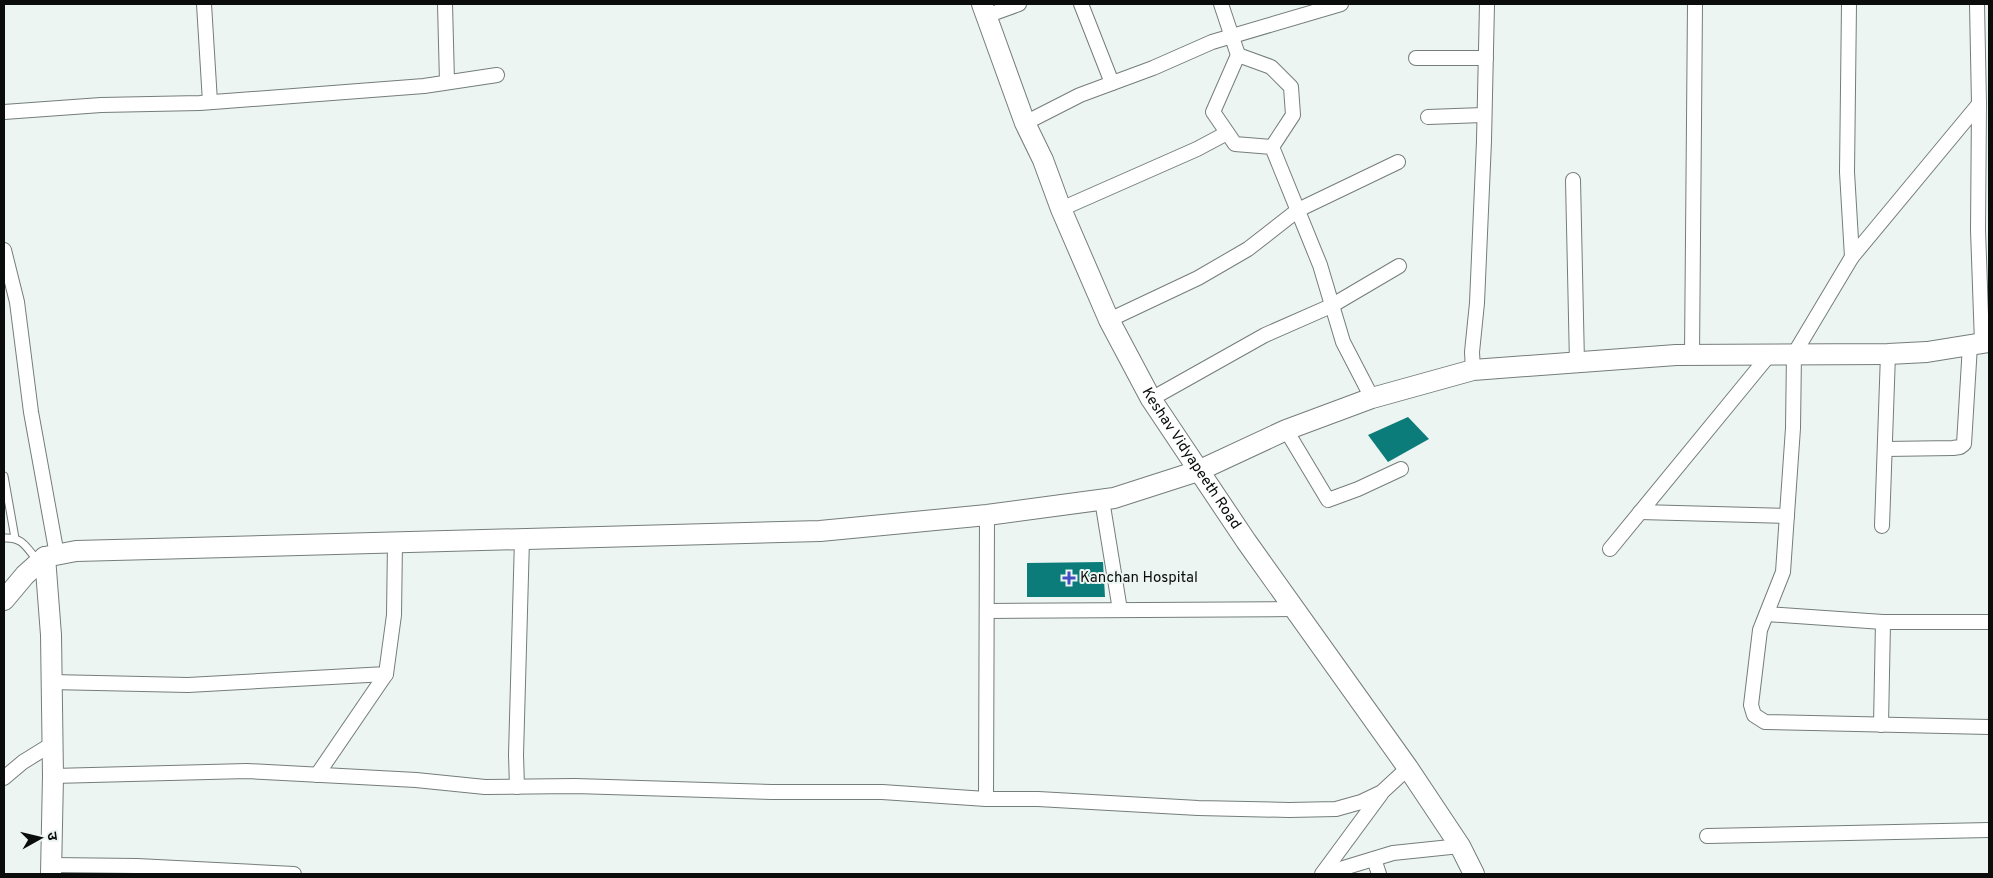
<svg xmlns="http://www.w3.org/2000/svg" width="1993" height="878" font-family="Overpass,'Noto Sans Devanagari',sans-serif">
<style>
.building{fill:#0b7c79}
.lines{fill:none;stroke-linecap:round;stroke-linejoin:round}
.lane-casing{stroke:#757d7a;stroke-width:9}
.street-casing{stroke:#757d7a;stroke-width:16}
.secondary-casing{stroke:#757d7a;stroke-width:22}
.lane{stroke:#fff;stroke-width:7}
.street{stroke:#fff;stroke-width:14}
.secondary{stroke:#fff;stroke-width:20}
.poi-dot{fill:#464ec4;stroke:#ecf5f1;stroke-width:2}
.labels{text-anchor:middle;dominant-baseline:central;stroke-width:4;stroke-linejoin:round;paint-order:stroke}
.street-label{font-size:15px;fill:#0a0d0c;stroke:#ecf5f1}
.poi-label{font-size:15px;fill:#0a0d0c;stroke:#ecf5f1;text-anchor:start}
</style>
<rect width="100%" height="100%" fill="#ecf5f1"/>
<g class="building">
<path d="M1408,417L1429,439L1388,462L1368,435Z"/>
<path d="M1103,562L1105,597H1027V563Z"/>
</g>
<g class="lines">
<g class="lane-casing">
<g id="lane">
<path d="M4,476L15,538"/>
<path d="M4,538C23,537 26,547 37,560"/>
</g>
</g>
<g class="street-casing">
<g id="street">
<path d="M204,4L210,102"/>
<path d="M445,4L447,82"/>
<path d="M1081,4L1112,83"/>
<path d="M1221,4L1238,55L1213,112L1235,144L1272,147L1320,265L1343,342L1372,398"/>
<path d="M1849,4L1847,172L1852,257"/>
<path d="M1977,4L1979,104L1978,230L1982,343"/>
<path d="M986,16L1019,4"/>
<path d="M1238,55L1271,67L1291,87L1293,115L1272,147"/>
<path d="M1416,58H1486"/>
<path d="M1979,104L1852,257L1794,354L1793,428L1783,572L1760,630L1751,705L1754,715L1765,722L1989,727"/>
<path d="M4,112L101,105L200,103L424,86L497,75"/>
<path d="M1428,117L1483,115"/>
<path d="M1025,123L1080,95L1153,68L1212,42L1341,4"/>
<path d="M1573,180L1577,363"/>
<path d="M1061,209L1197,149L1227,133"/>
<path d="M4,250L17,302L31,412L57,555"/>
<path d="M1109,320L1198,278L1248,249L1298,210L1398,162"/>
<path d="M1692,355L1695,4"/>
<path d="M1473,370L1472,352L1477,303L1484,141L1487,4"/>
<path d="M1151,399L1265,335L1331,306L1399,266"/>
<path d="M1286,430L1328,500L1358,489L1401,469"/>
<path d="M1885,449L1953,448L1960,447L1964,444L1970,345"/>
<path d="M1102,500L1120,610"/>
<path d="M1640,512L1787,516"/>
<path d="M1882,526L1888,354"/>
<path d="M1610,549L1770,354"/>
<path d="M987,611L1294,609"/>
<path d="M1767,614L1883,622H1989"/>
<path d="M51,682L188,685L386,674L394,615L395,542"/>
<path d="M1881,725L1883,622"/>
<path d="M317,775L386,674"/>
<path d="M53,776L247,771L416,780L485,787L575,786L772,792H882L986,799H1038L1198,808L1289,810L1336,809L1361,802L1382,792L1408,768"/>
<path d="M4,778L23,762L52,744"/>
<path d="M517,787L516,755L522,539"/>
<path d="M986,799L987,515"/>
<path d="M1707,836L1989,830"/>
<path d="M1374,859L1379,874"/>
<path d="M52,865L137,866L294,874"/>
<path d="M1322,874L1381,794"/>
<path d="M1324,874L1393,853L1460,846"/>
</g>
</g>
<g class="secondary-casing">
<g id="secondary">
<path id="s1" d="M982,4L1025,123L1043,160L1061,209L1109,320L1151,399L1246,541L1408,768L1460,846L1474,874"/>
<path d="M45,557L51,635L53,776L51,874"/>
<path d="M4,600L25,575L45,557L76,551L820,531L987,515L1114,498L1198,471L1286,430L1372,398L1473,370L1676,355L1888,354L1927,352L1989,342"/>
</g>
</g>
<use href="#lane" class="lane"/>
<use href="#street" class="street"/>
<use href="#secondary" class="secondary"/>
</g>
<path class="poi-dot" d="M1066.5 570.5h5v5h5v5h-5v5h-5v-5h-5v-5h5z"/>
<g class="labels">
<g class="street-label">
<text stroke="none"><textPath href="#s1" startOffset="502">Keshav Vidyapeeth Road</textPath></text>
</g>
<g class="poi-label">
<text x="1080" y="578">Kanchan Hospital</text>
</g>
</g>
<rect width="1993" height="878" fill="none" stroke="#0a0d0c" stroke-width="10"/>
<g transform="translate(40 838) rotate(82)" stroke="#ecf5f1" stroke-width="4" paint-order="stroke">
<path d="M0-4L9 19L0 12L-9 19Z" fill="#0a0d0c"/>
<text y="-8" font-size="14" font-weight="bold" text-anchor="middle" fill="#0a0d0c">उ</text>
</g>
</svg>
